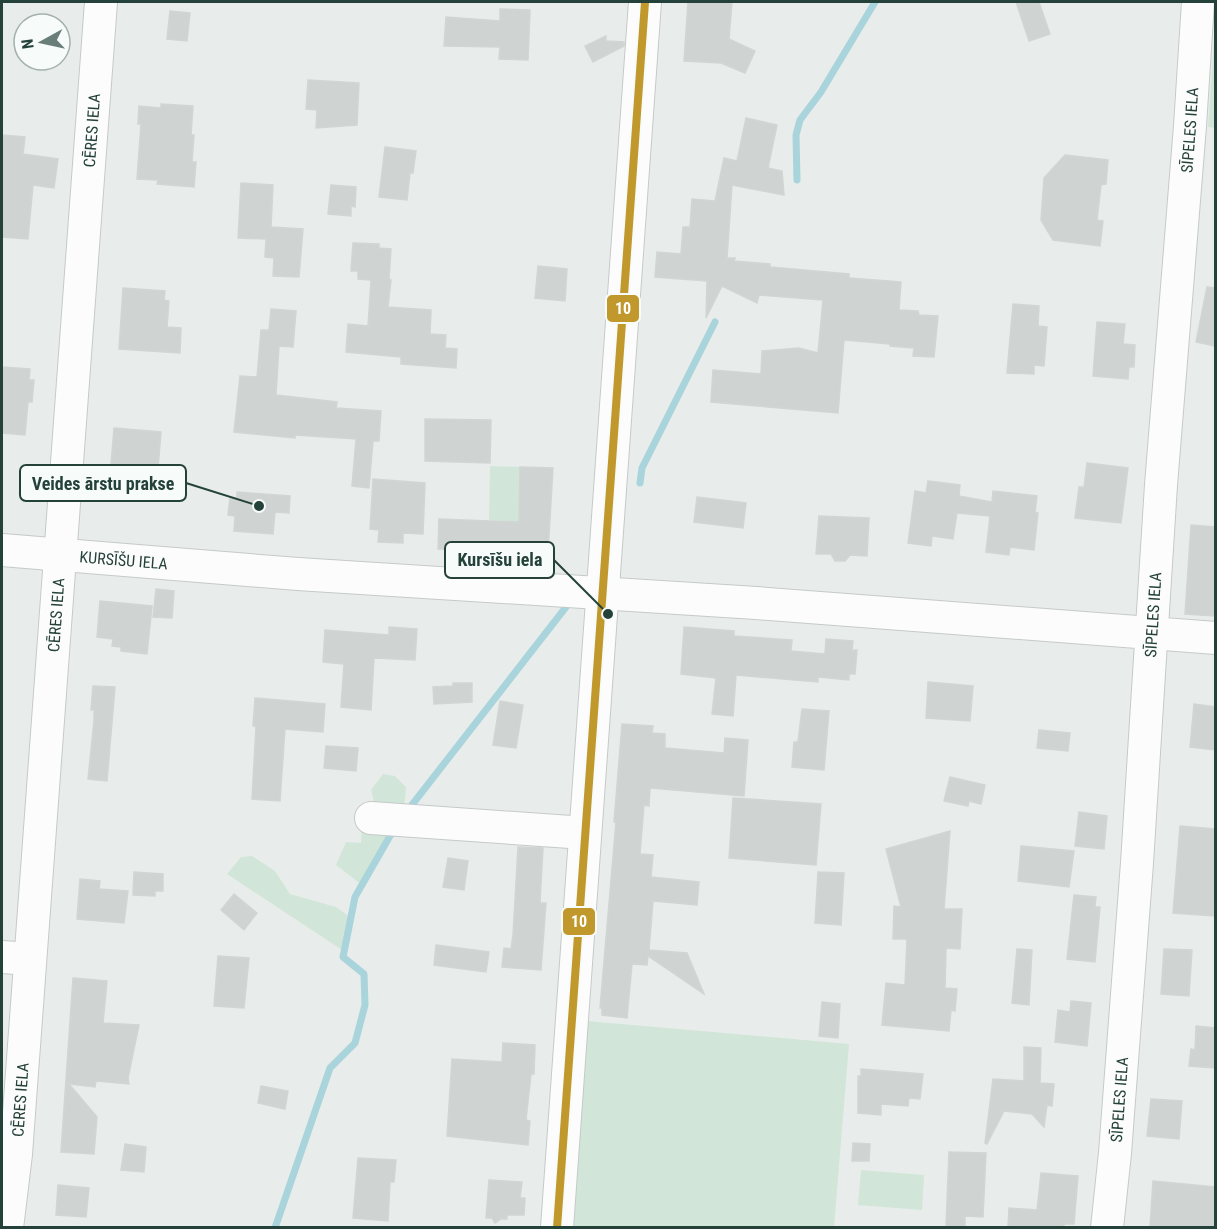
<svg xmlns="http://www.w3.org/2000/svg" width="1217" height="1229" font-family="'Roboto Condensed',sans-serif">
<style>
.green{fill:#d1e6d8}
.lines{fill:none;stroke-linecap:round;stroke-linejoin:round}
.stream{stroke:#a9d4db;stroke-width:7}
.building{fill:#cfd4d2;stroke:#d1d6d4;stroke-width:1.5}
.minor-casing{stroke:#c5cac8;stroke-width:34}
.minor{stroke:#fcfcfc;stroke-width:32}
.bus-1-casing{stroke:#f7fbf9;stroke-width:12}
.bus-1{stroke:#c0982c;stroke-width:8}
.labels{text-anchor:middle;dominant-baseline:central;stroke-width:6;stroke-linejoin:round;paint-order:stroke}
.street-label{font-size:16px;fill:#24423a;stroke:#f7fbf9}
.leader{fill:none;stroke:#24423a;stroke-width:2}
.callout-dot{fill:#24423a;stroke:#f7fbf9;stroke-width:2}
.callout{fill:#f7fbf9;stroke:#24423a;stroke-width:2}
.callout-label{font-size:18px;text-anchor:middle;font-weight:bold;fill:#24423a}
.line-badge{stroke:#f7fbf9;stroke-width:2}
.badge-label{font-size:16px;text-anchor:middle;font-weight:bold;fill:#fff}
</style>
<rect width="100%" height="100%" fill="#e8edeb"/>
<g class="green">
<path d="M1215,25V128L1208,127Z"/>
<path d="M490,466L520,467L519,522L489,520Z"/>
<path d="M383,774L395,776L406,787L404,811L376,809L371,790Z"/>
<path d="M362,824L395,827L362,885L336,865L346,842L361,843Z"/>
<path d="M252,856L275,871L290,894L336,907L351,918L345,952L227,874L241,857Z"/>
<path d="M587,1021L849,1044L834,1227L572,1228Z"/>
<path d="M861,1170L924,1175L922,1210L858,1205Z"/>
</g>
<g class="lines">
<g class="stream">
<path d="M797,180L796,135L800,120L821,92L875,2"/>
<path d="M640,483L642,468L715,322"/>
<path d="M408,810L566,607"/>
<path d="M275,1228L330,1068L355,1043L365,1005L364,974L343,957L355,897L394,829"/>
</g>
</g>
<g class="building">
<path d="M688,2H732L729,39L755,51L745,73L721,63L684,61Z"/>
<path d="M1016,2H1039L1050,34L1029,41Z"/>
<path d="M500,9L530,10L528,60L499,59L500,47L444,46L446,17L500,21Z"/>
<path d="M170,11L190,13L187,41L167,39Z"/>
<path d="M606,36V41L624,42V46L593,62L585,46Z"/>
<path d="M308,80L359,83L357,125L316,128L317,110L306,109Z"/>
<path d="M161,104L193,106L191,135H194L192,162H196L194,187L157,184L158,180L137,179L141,124H138L139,106L161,108Z"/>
<path d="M746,118L777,125L768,168L782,171L784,195L732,185L727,258H735L734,261L770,264V267L849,274V278L901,282L899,310L918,311L919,315L938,316L934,357L913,356L914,348L890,346V344L844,340L838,413L711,402L713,370L761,374L762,351L799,348L818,353L823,300L759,295L757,303L722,286L706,318L707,281L655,277L657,252L681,254L683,227H690L692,199L715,201L724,158L737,161Z"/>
<path d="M2,135L25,137L23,154L58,159L54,188L33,185L28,239L2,237Z"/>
<path d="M385,147L416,151L413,173H410L407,200L379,197Z"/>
<path d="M1065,155L1108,160L1106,184L1101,185L1097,220L1103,221L1100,246L1053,240L1041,220L1044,178Z"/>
<path d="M241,183L273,185L271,227L303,229L299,277L273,276L274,258L265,257L266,239L238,238Z"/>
<path d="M331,185L356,187L355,207L351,206V216L328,214Z"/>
<path d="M353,243L379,244V248L391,249L389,279L391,280L388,307L431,310L430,334L446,335L445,348L457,349L456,368L401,364V357L346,352L348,324L368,326L371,280L358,279V271H351Z"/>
<path d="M538,266L567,269L565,301L535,298Z"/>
<path d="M1207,287L1215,288V346L1196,342Z"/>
<path d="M123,288L165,291L164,300L169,301L167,327L181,328L180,353L119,349Z"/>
<path d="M1013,304L1039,306L1038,326L1047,327L1044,366L1034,365V374L1007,373Z"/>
<path d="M271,309L296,311L293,347L279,346L276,395L337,402L336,408L381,411L379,441H373L369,488L352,486L356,439L295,435V438L234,432L240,376L257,377L261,330H269Z"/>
<path d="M1097,322L1125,324L1123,344L1135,345L1134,367H1129L1128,379L1093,376Z"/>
<path d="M2,367L30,369L29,380H34L32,402H28L25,435L2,433Z"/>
<path d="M425,419L491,420L490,463L425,461Z"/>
<path d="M114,428L161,432L156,493L109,489Z"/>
<path d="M1087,463L1128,468L1121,523L1075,518L1079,487H1084Z"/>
<path d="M520,467L553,468L548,552L438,549L439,519L519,522Z"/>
<path d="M373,479L425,483L423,534L403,533V543L378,542L379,530L370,529Z"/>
<path d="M928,481L960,485L959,496L992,502L993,491L1037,496L1035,512L1038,513L1034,550L1010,547L1009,555L986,552L990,516L957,513L953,539L932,536L931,546L908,543L915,491L926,493Z"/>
<path d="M237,492L290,496L289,513L275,512L273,534L234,531L235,516L228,515L230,497L237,498Z"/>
<path d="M697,497L746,503L743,528L694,522Z"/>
<path d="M819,516L869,518L867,556L850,555L845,561H835L831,554H816Z"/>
<path d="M1191,525L1215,527V616L1185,614Z"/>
<path d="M156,589L174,591L172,618L153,617Z"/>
<path d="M100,601L152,606L147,654L121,651V647L112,646L113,639L97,637Z"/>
<path d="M389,627L417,629L415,660L374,658L371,710L341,707L344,664L323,662L325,630L389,635Z"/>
<path d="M684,627L734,631V636L792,640L791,651L825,654L826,639L853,641L852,650H857L855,674H849V680L818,677V682L736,675L733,716L712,714L716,678L681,674Z"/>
<path d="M928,682L973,686L970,721L926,718Z"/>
<path d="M453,683H472V702L434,704L433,687L453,686Z"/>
<path d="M93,686L115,687L107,781L88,779L94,721V710H91Z"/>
<path d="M255,698L325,704L323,732L285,729L280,801L252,799L256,726H253Z"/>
<path d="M500,701L523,705L516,748L493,745Z"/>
<path d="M1194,704L1215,707V750L1190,747Z"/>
<path d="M802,709L829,711L824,770L792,767L794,742H798Z"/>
<path d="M622,724L653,726L652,733L665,734V748L724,753L725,738L748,740L744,796L650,788L649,806L644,805L640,854L653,855L651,877L699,882L697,905L653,901L649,950L687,953L704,994L648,956L647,965L632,964L627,1018L602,1015V1008H600L616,822H614Z"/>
<path d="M1039,730L1070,733L1068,751L1037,748Z"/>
<path d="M326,746L358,748L356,771L324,768Z"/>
<path d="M950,777L985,785L981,804L969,801L968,806L944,801Z"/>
<path d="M733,798L821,804L816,865L729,858Z"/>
<path d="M1079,812L1107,816L1104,849L1075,846Z"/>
<path d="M1180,826L1215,829L1214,916L1173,913Z"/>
<path d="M950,831L944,909H962L960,949L946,948L945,988L957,989L955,1011L951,1010L949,1031L882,1025L886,983L905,985L907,939H893L894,906L901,907L886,849Z"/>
<path d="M1021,846L1074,851L1069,887L1018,881Z"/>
<path d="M518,847L543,848L540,903H546L541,970L502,967L504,948L511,949L513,935Z"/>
<path d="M448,858L468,861L464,890L443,887Z"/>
<path d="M134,872L163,874V891H155V896L133,895Z"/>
<path d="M818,872L844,873L841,925L815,923Z"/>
<path d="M80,879L100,881L99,889L128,891L124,923L77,919Z"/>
<path d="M234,894L257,913L244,930L221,910Z"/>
<path d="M1074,895L1096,897L1095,907H1100L1095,962L1067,959Z"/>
<path d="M436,945L489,952L486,972L434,965Z"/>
<path d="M1017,949L1032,950L1029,1005L1012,1003Z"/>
<path d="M1164,949L1192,950L1189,996L1161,994Z"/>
<path d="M218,956L249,958L244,1008L214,1006Z"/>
<path d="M73,978L107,981L103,1023L139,1025L128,1078L129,1084L96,1081L95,1087L69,1084L97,1117L94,1154L61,1152Z"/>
<path d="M1071,1001L1091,1003L1087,1046L1055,1042L1058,1010L1070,1012Z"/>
<path d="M822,1002L840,1004L838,1038L819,1036Z"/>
<path d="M1196,1026L1215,1028V1068L1189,1066L1191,1049L1195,1050Z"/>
<path d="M503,1043L535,1045L534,1074H531L526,1120L530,1121L528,1145L447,1136L452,1059L502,1062Z"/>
<path d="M1024,1047L1041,1048L1040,1083L1054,1084L1052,1106L1047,1105L1044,1127L1032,1114L1004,1111L987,1144L985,1143L993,1079L1024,1081Z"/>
<path d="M861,1069L923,1074L920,1099L909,1098L908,1106L881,1104V1115L858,1113V1076H861Z"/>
<path d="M261,1086L288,1091L285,1109L258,1103Z"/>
<path d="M1151,1099L1182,1101L1179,1139L1147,1136Z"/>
<path d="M853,1143L870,1144L869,1161H852Z"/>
<path d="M125,1144L146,1147L144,1172L121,1170Z"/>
<path d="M949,1152L986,1153L983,1217L965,1216V1227H946Z"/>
<path d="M358,1158L396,1160L394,1182H390L388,1221L353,1218Z"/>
<path d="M1041,1173L1078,1176L1074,1224H1064V1227H1008L1009,1208L1037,1210Z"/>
<path d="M489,1180L522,1182L520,1198H525L524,1215H507V1219H501L495,1223L492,1218H486Z"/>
<path d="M1153,1181L1215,1187V1227H1150Z"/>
<path d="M58,1185L89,1188L86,1217L56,1215Z"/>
</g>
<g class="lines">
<g class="minor-casing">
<g id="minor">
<path id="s1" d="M2,550L298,574L756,603L1216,638"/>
<path d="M371,818L585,833"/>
<path d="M2,957L30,959"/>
<path id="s2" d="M7,1228L16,1154L101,2"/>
<path d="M557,1228L645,2"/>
<path id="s3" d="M1107,1228L1115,1153L1137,863L1161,485L1190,126L1198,2"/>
</g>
</g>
<use href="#minor" class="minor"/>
<g class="bus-1-casing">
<path id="bus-1" d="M557,1228L645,2"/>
</g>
<use href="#bus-1" class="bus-1"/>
</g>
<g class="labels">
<g class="street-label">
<text stroke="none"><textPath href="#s2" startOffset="1101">CĒRES IELA</textPath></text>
<text stroke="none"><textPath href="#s3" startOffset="1101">SĪPELES IELA</textPath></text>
<text stroke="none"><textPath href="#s1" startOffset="122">KURSĪŠU IELA</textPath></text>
<text stroke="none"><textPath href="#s2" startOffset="615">CĒRES IELA</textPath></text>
<text stroke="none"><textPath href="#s3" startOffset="615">SĪPELES IELA</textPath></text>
<text stroke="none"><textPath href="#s2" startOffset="129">CĒRES IELA</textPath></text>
<text stroke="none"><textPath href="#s3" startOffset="129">SĪPELES IELA</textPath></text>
</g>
</g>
<path class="leader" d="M259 506L186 483M608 614L554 560"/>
<g class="callout-dot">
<circle cx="259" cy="506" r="6"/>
<circle cx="608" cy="614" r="6"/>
</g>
<g class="callout">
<rect x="20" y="465" width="166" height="36" rx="6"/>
<rect x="445" y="542" width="109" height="36" rx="6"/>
</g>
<g class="callout-label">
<text x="103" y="490">Veides ārstu prakse</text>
<text x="500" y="566">Kursīšu iela</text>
</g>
<g class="line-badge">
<rect x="606" y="294" width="34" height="29" rx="6" fill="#c0982c"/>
<rect x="562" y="907" width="34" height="29" rx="6" fill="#c0982c"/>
</g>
<g class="badge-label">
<text x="623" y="314">10</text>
<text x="579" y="927">10</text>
</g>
<rect width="1217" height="1229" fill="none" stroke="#24423a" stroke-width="6"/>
<g transform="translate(42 42) rotate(262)"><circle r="28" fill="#f7fbf9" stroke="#a3b1ad" stroke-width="1.5"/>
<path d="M0-4.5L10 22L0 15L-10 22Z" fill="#697e78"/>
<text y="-9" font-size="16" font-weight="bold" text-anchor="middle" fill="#24423a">N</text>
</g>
</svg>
